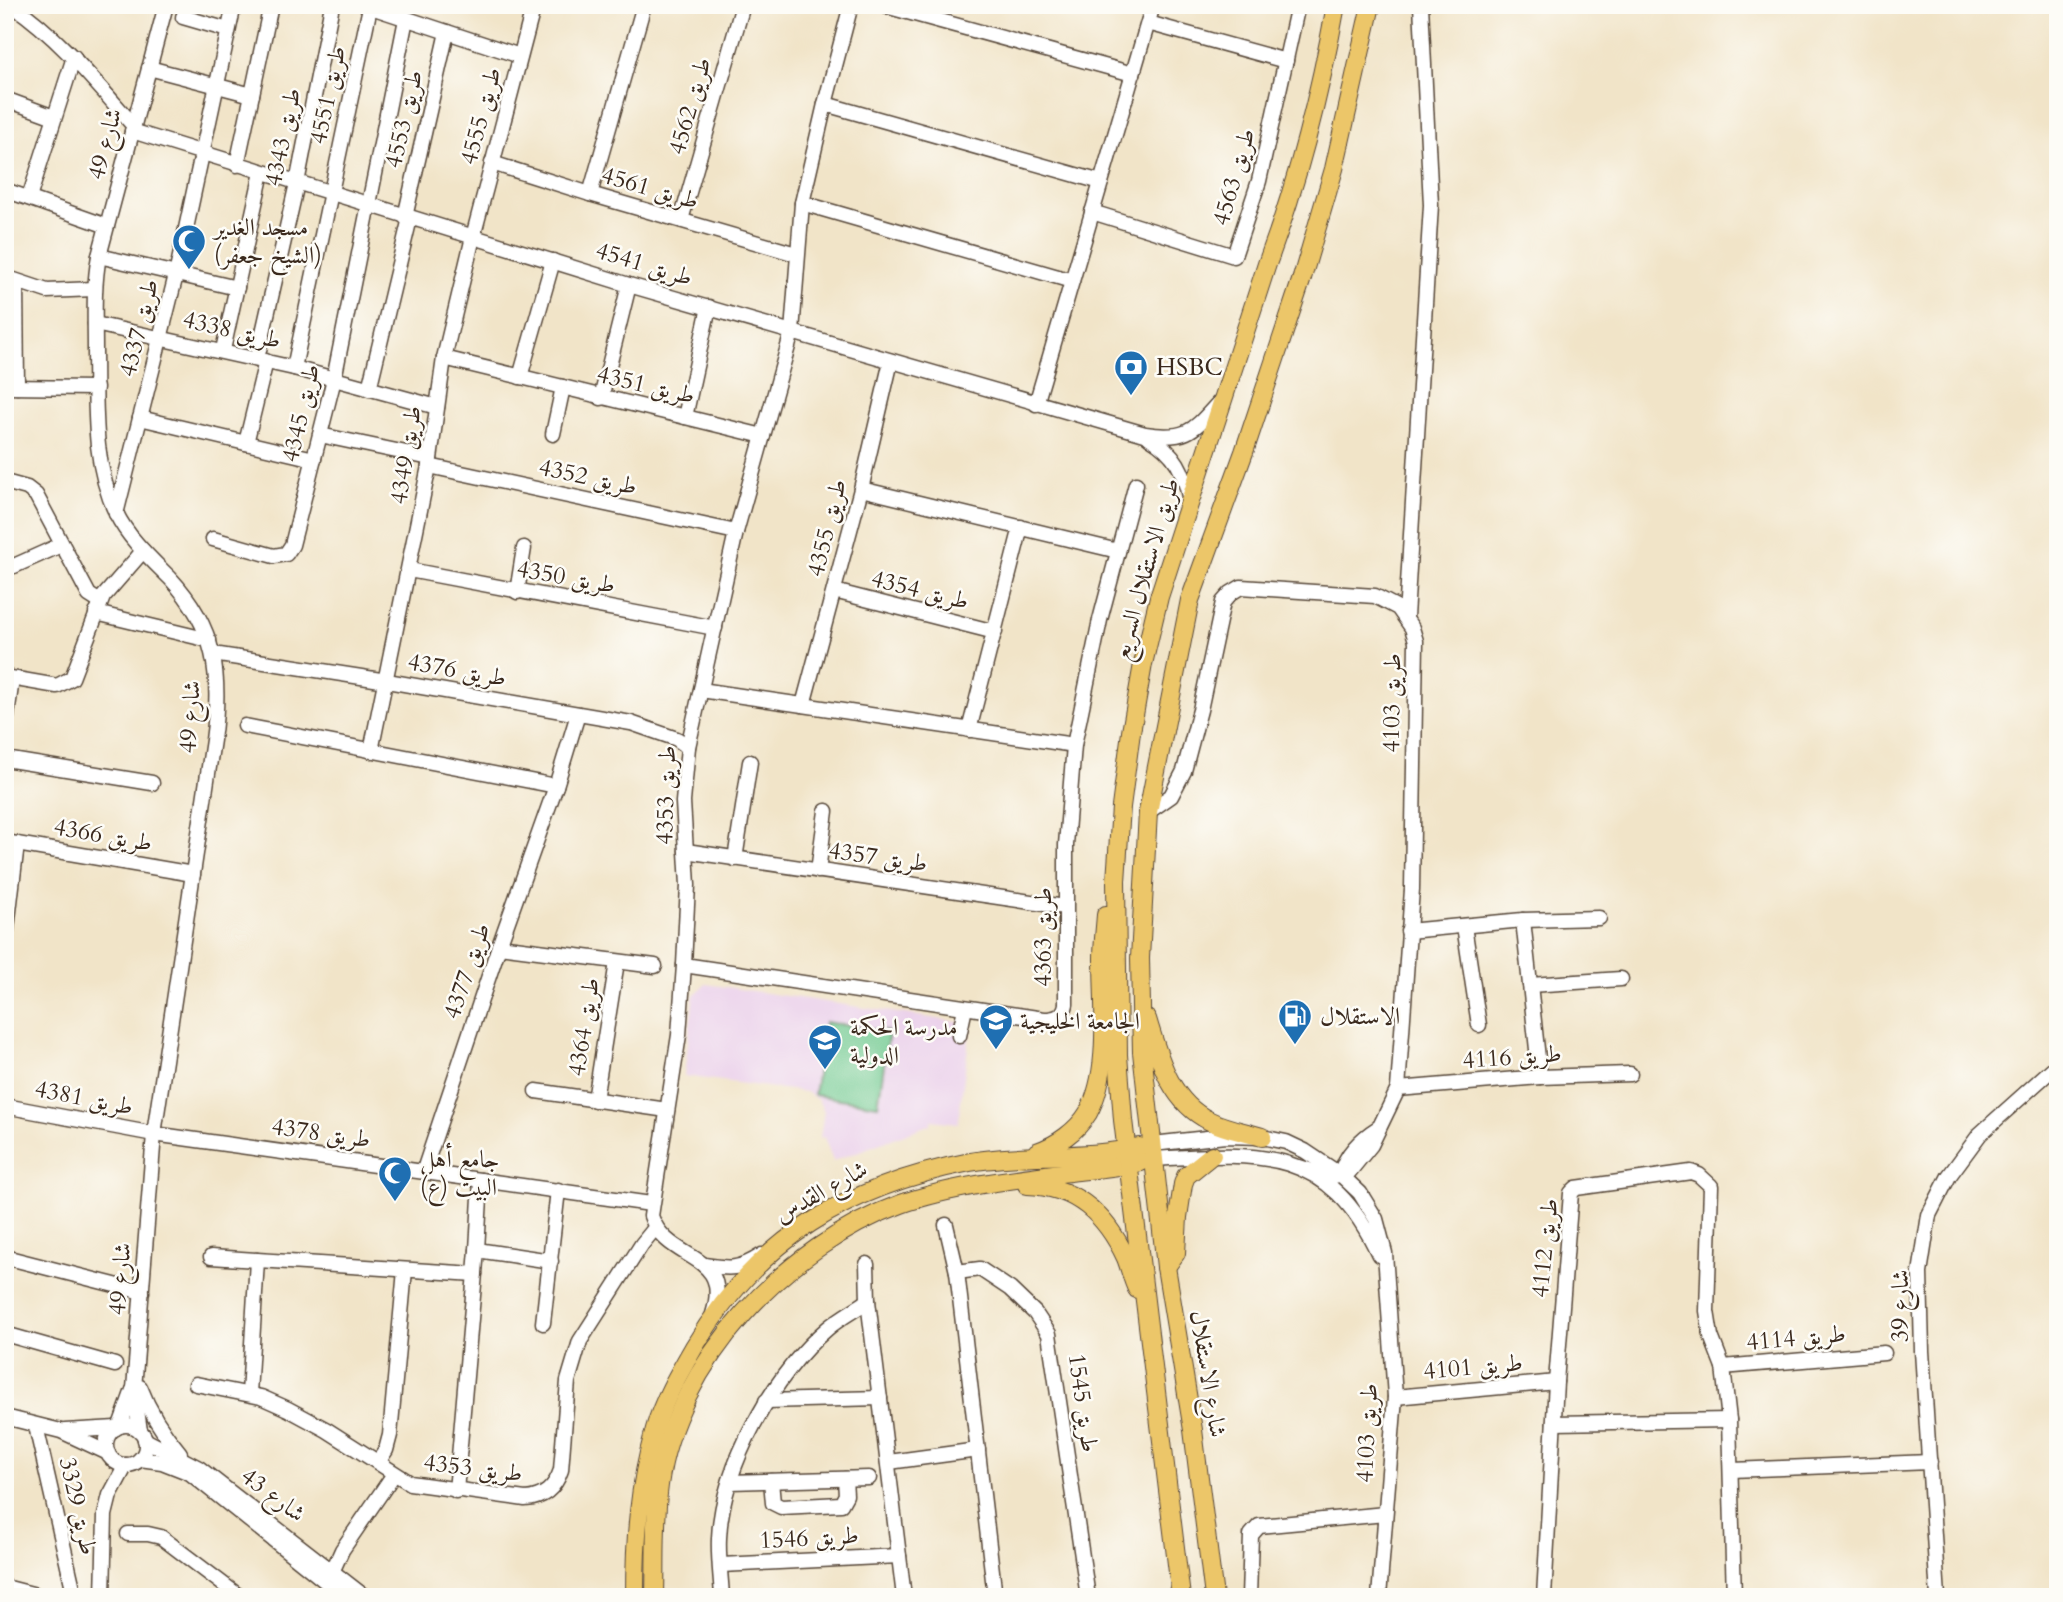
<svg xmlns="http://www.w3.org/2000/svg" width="2063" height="1602" font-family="Cardo,Amiri,serif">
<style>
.built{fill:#ebd1eb}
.green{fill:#6fc990;stroke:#557a57;stroke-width:2}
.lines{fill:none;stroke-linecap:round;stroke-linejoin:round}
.minor-casing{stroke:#564638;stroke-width:17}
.major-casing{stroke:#564638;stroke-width:20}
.minor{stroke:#fff;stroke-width:14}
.major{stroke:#ecc669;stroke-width:18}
.labels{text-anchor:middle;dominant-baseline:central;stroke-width:5;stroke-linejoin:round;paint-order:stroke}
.street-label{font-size:24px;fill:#3b2a1e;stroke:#fdfcf7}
.poi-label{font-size:24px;fill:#3b2a1e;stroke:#fdfcf7;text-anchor:start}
</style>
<rect width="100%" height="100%" fill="#fdfcf7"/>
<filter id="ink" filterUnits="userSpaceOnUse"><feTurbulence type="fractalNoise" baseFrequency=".0143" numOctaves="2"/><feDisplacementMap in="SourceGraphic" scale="14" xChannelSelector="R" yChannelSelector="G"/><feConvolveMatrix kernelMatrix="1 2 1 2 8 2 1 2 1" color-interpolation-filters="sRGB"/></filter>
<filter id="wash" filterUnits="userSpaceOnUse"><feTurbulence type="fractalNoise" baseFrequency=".00686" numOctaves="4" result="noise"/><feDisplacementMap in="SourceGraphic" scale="28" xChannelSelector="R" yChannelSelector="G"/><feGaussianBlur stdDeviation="1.57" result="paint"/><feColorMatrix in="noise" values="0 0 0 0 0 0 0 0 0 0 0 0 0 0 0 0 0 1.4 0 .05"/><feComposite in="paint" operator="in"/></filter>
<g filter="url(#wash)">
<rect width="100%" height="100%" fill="#f1e4c8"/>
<path class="built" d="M706,984L971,1024L958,1123L931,1120V1124L833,1161L824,1137L820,1138L824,1111L818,1100L806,1092L684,1076L694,995Z"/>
<path class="green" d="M825,1022L889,1032L878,1105L814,1095Z"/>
</g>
<g filter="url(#ink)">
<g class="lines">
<g class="minor-casing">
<g id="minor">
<path d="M12,5C60,38 95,82 133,125"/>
<path d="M365,5L520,56"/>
<path d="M882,5L1133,74"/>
<path d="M183,17L228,30"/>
<path d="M1148,23L1286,61"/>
<path d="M149,68L252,95"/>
<path d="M5,99L54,117"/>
<path d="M825,104L1101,182"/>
<path d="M132,131L629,285L1145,434C1190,441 1194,429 1223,398"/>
<path d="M492,163L590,194L796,254"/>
<path d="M237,165L271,5"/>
<path d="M5,190L107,226"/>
<path d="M590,194L644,5"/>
<path d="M29,198L74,57"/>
<path d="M802,203L1072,281"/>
<path d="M1092,212L1234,256L1259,181L1298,5"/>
<path d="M405,217L447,32"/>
<path d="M681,220L743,5"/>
<path d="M99,256L237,288"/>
<path d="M5,277L47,291L94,289"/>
<path d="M16,282L17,387"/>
<path d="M95,324L294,368L437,407"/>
<path d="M223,350L262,172"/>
<path d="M444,358L763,436"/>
<path d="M257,359L297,183L332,5"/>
<path d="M294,368L370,7"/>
<path d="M520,377L553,261"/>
<path d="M5,387L96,388"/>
<path d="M369,389L410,218"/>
<path d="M601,398L629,285"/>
<path d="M1036,404L1153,5"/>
<path d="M685,417L709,307"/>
<path d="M140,418L314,459"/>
<path d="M553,434L563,387"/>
<path d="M320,435L430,458"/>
<path d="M1149,437C1176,453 1184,471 1190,501"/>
<path d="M246,443L266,361"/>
<path d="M429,466L736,532"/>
<path d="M5,482L27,488L36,495L89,595L100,602"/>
<path d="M861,489L1118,551"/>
<path d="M116,514L176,275L234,5"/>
<path d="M213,539L274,556L286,554L292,545L334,379L406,19"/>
<path d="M5,566H14L61,545"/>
<path d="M409,570L715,628"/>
<path d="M834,591L995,632"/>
<path d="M517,592L524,548"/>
<path d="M96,613L209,640"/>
<path d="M1406,617L1431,205L1421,5"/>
<path d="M213,654L387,681L631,723L677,739L688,747"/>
<path d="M5,677L57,686L72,678L103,597L143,551"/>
<path d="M701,690L1074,745"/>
<path d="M803,705L861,489L891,361"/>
<path d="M245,726L556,786"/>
<path d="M5,730L12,679"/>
<path d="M969,730L1021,527"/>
<path d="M371,751L429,466L444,358L473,237L534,5"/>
<path d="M5,759L152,783"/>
<path d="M1148,812L1171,796L1184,771L1200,710L1223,602L1231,593L1241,587L1375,596L1398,608L1412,628L1416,641L1412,889L1398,1089L1371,1145L1349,1172L1331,1177L1299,1167"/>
<path d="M5,842L193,874"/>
<path d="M686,851L1065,907"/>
<path d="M735,859L750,762"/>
<path d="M818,871L826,811"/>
<path d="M1523,920L1540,1077"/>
<path d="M1464,926L1479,1025"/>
<path d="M1408,931L1523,920L1599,918"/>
<path d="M5,945L17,844"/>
<path d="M499,946L655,966"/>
<path d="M684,965L1044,1019C1056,1019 1064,1016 1066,1004V845L1074,745L1100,620L1136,484"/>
<path d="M1530,985L1621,979"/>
<path d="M959,1036L965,1008"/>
<path d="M1398,1089L1540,1077L1630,1074"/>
<path d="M536,1091L667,1110"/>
<path d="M595,1100L617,962"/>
<path d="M5,1106L154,1134L651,1204"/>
<path d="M1153,1144L1225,1136L1262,1137L1286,1142L1305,1151L1341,1175L1360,1193L1376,1219L1385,1253L1395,1397L1379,1597"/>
<path d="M1155,1159C1259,1152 1329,1146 1379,1255"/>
<path d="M424,1170L499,946L556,786L578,714"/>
<path d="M1341,1174C1344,1155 1362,1138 1378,1128"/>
<path d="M946,1225L957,1272L995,1597"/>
<path d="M477,1250L551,1261"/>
<path d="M5,1257L142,1292"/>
<path d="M211,1257L475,1274"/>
<path d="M867,1264L868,1301L904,1597"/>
<path d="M704,1265C730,1269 739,1270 762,1255"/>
<path d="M957,1272L980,1269L1010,1289L1035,1313L1049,1334L1088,1597"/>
<path d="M713,1314C733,1250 667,1264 651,1216L679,1035L684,965L688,885L683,802L688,747L736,532L792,332L802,203L825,104L851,5"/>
<path d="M543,1323L558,1190"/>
<path d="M5,1334L115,1365"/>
<path d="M1723,1367L1884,1353"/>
<path d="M196,1384L261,1397L288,1409L327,1430L410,1483L525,1499C544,1498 555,1488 561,1470L568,1381L580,1341L642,1244L655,1228"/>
<path d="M140,1387C149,1411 163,1433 180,1453"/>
<path d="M249,1394L257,1260"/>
<path d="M1395,1397L1556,1382"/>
<path d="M766,1401L880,1398"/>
<path d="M5,1417L61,1431L108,1453"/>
<path d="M1554,1423L1729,1420"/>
<circle cx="126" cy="1445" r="20"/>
<path d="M36,1426L75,1597"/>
<path d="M120,1426L133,1390"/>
<path d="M65,1431L116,1428"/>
<path d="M140,1431L134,1389L154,1134L213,740C222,676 216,627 170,578C150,558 128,538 116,513C92,462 96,406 95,351C95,319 93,288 99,256L166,5"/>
<path d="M145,1440L199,1468L365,1597"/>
<path d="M140,1459L162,1462L190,1473L345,1597"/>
<path d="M378,1462L386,1450L390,1435L405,1270"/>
<path d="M889,1462L978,1450"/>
<path d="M1732,1470L1930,1462"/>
<path d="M771,1481L773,1503L781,1507L841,1504L846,1495L845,1479"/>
<path d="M730,1482L869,1478"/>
<path d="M456,1491L477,1250L481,1180"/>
<path d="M128,1534H148L161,1537L240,1597"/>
<path d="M721,1565L899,1556"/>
<path d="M333,1570L342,1550L394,1474"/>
<path d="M5,1587L44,1597"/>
<path d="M103,1597L105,1515L110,1495L126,1465"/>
<path d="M722,1597C721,1577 718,1557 719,1538C722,1466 774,1374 828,1328C840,1318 855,1310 868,1301"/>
<path d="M1249,1597L1251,1535L1259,1526L1385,1514"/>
<path d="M1544,1597L1556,1382L1571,1193L1576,1188L1691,1172L1699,1175L1711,1186L1707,1311L1711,1336L1723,1367L1729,1420L1734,1597"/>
<path d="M1938,1597L1922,1351L1920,1273L1929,1215L1949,1176L1980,1134L2058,1064"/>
</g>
</g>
<g class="major-casing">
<g id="major">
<path d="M1147,1019C1159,1058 1170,1102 1210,1121C1226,1129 1245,1132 1262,1137"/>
<path d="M1037,1152C1057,1145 1077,1131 1088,1113C1111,1072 1103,1005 1103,958C1103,944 1105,929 1106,915"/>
<path d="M1027,1185C1076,1186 1106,1215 1126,1258C1130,1268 1132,1279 1137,1289"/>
<path d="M1166,1267L1176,1253L1178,1217L1183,1184L1186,1176L1212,1155"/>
<path d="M635,1597C635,1536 639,1487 655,1429C663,1400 679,1373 694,1347C758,1239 848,1186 970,1162C1025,1152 1084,1160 1139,1147"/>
<path d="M655,1597C656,1560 654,1522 659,1485C675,1363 787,1245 901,1204C955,1185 1022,1178 1078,1171C1099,1168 1121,1167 1141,1162"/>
<path d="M1181,1597L1123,1120L1118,1055L1116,881L1121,807L1131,732L1143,664L1159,597L1267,264C1298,181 1320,93 1336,5"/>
<path d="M1214,1597L1193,1430L1166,1267L1142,1052L1140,958L1148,812L1190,600L1244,452L1302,278L1334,169L1371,5"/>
</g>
</g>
<use href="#minor" class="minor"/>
<use href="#major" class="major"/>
</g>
</g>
<defs>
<g id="mosque-pin" transform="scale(1.75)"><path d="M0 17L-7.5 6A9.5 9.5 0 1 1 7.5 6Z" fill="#1f6fb2" stroke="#fdfcf7"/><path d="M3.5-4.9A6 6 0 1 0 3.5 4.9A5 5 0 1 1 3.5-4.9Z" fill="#fff"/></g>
<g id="bank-pin" transform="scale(1.75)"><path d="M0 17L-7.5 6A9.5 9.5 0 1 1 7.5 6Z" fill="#1f6fb2" stroke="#fdfcf7"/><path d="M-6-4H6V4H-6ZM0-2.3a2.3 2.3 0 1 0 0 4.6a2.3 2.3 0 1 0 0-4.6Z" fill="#fff"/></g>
<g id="fuel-pin" transform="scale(1.75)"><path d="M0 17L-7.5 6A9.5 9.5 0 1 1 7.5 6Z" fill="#1f6fb2" stroke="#fdfcf7"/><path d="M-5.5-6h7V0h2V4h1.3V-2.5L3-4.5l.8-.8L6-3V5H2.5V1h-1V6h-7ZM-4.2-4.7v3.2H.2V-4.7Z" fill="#fff"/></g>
<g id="university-pin" transform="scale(1.75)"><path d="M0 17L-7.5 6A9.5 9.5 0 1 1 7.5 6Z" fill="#1f6fb2" stroke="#fdfcf7"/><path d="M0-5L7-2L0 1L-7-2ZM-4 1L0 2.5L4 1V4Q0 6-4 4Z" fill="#fff"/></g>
<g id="school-pin" transform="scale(1.75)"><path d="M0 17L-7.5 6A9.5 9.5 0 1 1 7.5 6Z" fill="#1f6fb2" stroke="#fdfcf7"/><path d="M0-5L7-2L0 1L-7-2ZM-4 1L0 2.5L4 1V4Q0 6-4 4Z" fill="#fff"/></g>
</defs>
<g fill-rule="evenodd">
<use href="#mosque-pin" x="189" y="241"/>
<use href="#bank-pin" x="1131" y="367"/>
<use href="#fuel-pin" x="1295" y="1016"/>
<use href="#university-pin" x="996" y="1021"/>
<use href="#school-pin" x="825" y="1041"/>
<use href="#mosque-pin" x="395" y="1173"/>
</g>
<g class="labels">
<g class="street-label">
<text transform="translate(328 95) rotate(-78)">طريق 4551</text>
<text transform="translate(690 106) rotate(-74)">طريق 4562</text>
<text transform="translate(481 116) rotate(-75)">طريق 4555</text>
<text transform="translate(404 119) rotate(-77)">طريق 4553</text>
<text transform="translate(283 137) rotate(-78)">طريق 4343</text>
<text transform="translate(105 144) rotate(-75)">شارع 49</text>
<text transform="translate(1234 177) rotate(-74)">طريق 4563</text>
<text transform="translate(650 188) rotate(16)">طريق 4561</text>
<text transform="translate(644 264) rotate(17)">طريق 4541</text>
<text transform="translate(139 328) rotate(-76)">طريق 4337</text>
<text transform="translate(232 330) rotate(13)">طريق 4338</text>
<text transform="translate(646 385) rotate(13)">طريق 4351</text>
<text transform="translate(301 413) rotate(-77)">طريق 4345</text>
<text transform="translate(406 455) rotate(-81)">طريق 4349</text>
<text transform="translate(588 477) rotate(12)">طريق 4352</text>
<text transform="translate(827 528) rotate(-76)">طريق 4355</text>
<text transform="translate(1146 569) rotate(-74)">طريق الاستقلال السريع</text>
<text transform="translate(566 577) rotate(10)">طريق 4350</text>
<text transform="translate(920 590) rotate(14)">طريق 4354</text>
<text transform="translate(457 670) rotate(10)">طريق 4376</text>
<text transform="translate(1392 703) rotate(-89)">طريق 4103</text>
<text transform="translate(190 717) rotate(-86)">شارع 49</text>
<text transform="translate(666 795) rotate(-88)">طريق 4353</text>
<text transform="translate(103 835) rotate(10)">طريق 4366</text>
<text transform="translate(878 857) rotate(8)">طريق 4357</text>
<text transform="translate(1043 937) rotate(-90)">طريق 4363</text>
<text transform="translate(467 971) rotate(-71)">طريق 4377</text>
<text transform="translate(584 1027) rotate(-81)">طريق 4364</text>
<text transform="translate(1512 1057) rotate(-4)">طريق 4116</text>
<text transform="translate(84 1098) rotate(11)">طريق 4381</text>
<text transform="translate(321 1133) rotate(8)">طريق 4378</text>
<text transform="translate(821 1192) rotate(-29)">شارع القدس</text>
<text transform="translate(1545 1248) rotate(-84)">طريق 4112</text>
<text transform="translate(120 1279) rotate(-85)">شارع 49</text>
<text transform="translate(1900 1306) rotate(-90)">شارع 39</text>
<text transform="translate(1796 1338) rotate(-5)">طريق 4114</text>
<text transform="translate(1473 1367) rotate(-5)">طريق 4101</text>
<text transform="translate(1208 1374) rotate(81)">شارع الاستقلال</text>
<text transform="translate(1083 1403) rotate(82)">طريق 1545</text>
<text transform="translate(1367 1433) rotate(-87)">طريق 4103</text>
<text transform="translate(473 1468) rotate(7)">طريق 4353</text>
<text transform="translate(273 1495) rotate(37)">شارع 43</text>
<text transform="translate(78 1506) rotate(77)">طريق 3329</text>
<text transform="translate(809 1538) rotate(-3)">طريق 1546</text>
</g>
<g class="poi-label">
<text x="214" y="227">مسجد الغدير<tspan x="214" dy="28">(الشيخ جعفر)</tspan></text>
<text x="1156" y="367">HSBC</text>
<text x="1320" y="1016">الاستقلال</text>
<text x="1020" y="1021">الجامعة الخليجية</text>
<text x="850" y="1027">مدرسة الحكمة<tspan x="850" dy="28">الدولية</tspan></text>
<text x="420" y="1159">جامع أهل<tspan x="420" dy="28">البيت (ع)</tspan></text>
</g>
</g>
<rect width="2063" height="1602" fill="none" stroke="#fdfcf7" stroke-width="28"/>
</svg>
